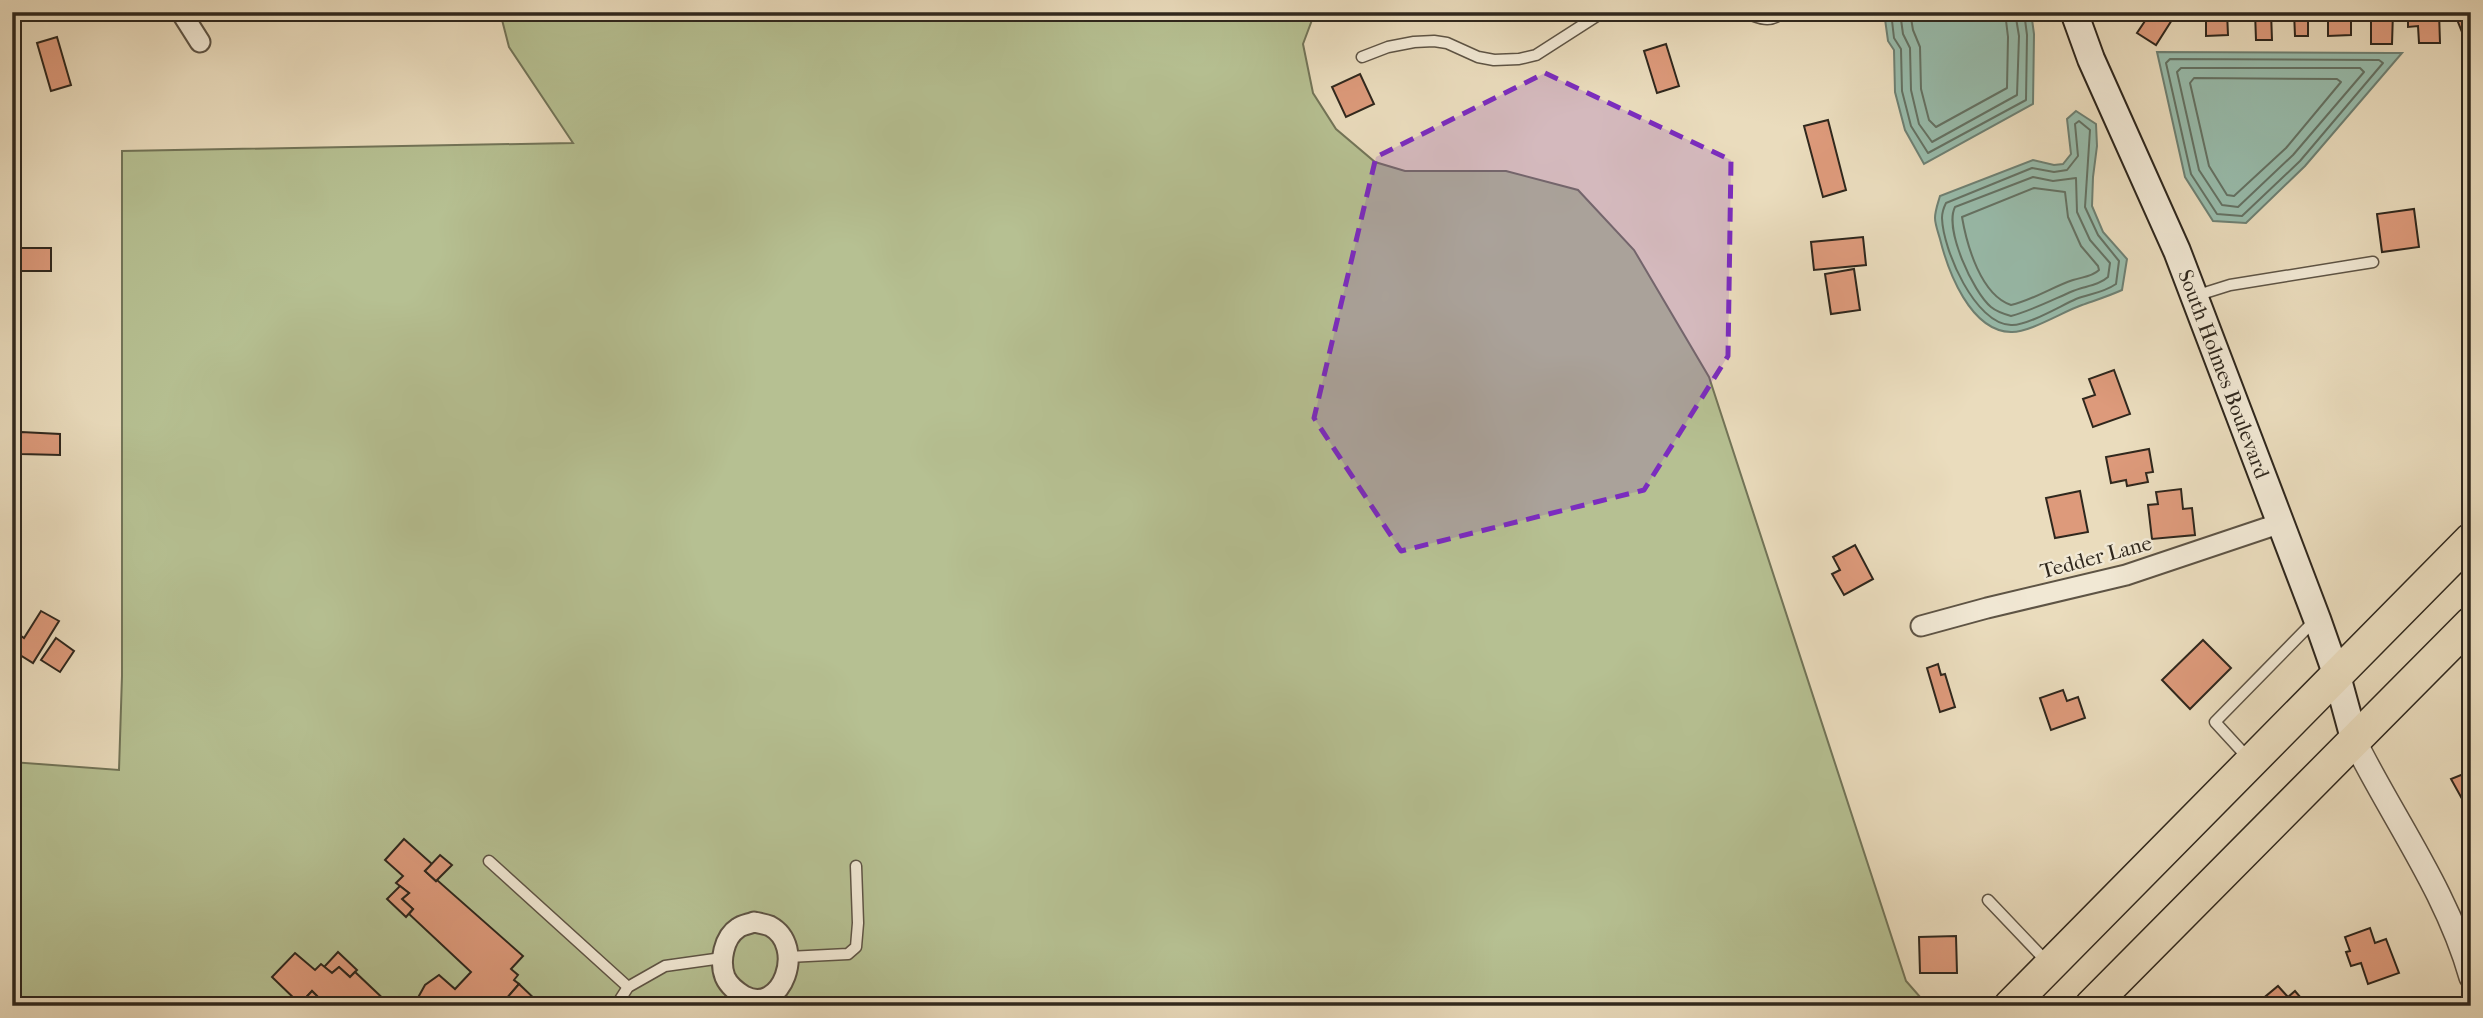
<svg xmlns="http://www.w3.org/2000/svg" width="2483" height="1018" font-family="'IM FELL French Canon',serif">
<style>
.green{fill:#b6c092;stroke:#727458;stroke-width:2}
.water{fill:#98bcac;stroke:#6e8073;stroke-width:2}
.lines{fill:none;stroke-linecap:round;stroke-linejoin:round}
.shore{stroke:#647264;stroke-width:2}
.building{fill:#dd9a7b;stroke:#2f271d;stroke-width:2}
.service-casing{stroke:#5e5445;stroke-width:13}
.minor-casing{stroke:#5e5445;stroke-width:23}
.tertiary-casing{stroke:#5e5445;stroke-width:26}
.secondary-casing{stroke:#2f271d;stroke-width:30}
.trunk-casing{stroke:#2f271d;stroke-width:35}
.service{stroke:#f1e8d4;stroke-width:10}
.minor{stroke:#f1e8d4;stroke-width:19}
.tertiary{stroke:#f1e8d4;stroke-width:23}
.secondary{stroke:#f1e8d4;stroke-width:26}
.trunk{stroke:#eadcbd;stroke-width:32}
.marked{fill:#7b2cbf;fill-opacity:0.2;stroke:#7b2cbf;stroke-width:5;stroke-dasharray:14 9;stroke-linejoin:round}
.labels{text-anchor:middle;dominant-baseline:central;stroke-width:5;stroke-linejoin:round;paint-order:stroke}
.street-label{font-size:21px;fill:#2f271d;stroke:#f1e8d4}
</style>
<rect width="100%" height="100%" fill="#eadcbd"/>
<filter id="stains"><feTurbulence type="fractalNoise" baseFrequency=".00286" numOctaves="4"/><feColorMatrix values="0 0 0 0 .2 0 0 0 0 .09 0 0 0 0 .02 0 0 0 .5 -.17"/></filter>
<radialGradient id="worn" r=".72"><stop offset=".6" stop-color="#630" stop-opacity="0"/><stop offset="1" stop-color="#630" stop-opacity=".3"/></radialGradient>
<path class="green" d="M500,12H1315L1303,44L1313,93L1336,129L1375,162L1405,171H1506L1578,190L1634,250L1709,377L1906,981L1928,1006H12V762L119,770L122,676V151L573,143L509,47Z"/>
<g class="water">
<path d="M1884,12H2031L2034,34L2033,104L1924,164L1905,130L1895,92L1894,50L1888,41Z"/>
<path d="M2157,52L2390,53H2402L2305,166L2246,223L2213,221L2185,177Z"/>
<path d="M2076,111L2096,124L2097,146L2093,177L2092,206L2103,232L2127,259L2122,290C2109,296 2096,300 2082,305C2064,311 2029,333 2011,332C1970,331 1948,271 1940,239C1938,232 1935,224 1935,218C1935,211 1938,203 1940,196L2033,160L2054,165L2063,164L2071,154L2067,119Z"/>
</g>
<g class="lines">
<g class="shore">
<path d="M1891,12L1894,38L1901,49L1902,91L1911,126L1928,153L2026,100L2027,35L2024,12"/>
<path d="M1900,12L1903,34L1910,48L1911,90L1919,124L1932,142L2017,95L2019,36L2015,12"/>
<path d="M1910,12L1913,30L1920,47L1921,89L1929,120L1936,127L2007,88L2008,37L2005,12"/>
<path d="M2170,59L2379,60L2383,63L2300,161L2242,216L2217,214L2191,174L2166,63Z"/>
<path d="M2181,68H2360L2364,72L2293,155L2238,207L2222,205L2199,170L2177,72Z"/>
<path d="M2194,78L2337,79L2341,82L2286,148L2234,196L2227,195L2209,166L2190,83Z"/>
<path d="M2079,121L2090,130L2085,207L2098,235L2119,261L2116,284C2103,293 2089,294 2076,299C2060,306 2027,326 2011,325C1975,324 1943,250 1942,218C1942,214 1944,207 1946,203L2032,168L2054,172L2067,170L2078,156L2075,124Z"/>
<path d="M2033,177L2053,181L2076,178L2077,212L2090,240L2110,263L2108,277C2098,286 2085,286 2073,291C2052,300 2033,310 2011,316C2004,314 1997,312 1991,307C1973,292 1944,229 1955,207Z"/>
<path d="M2034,188L2065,192L2068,217L2081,246L2098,266L2099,270C2092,277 2082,277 2073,280C2052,287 2033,300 2011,305C1981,295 1967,246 1962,217Z"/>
</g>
</g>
<g class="building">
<path d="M2151,12H2177L2156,45L2137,33Z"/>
<path d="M2194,12H2227L2228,35L2206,36V19L2195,20Z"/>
<path d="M2255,12H2271L2272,40H2256Z"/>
<path d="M2294,12H2308V36H2295Z"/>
<path d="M2328,12H2351V35L2328,36Z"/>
<path d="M2371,12H2393L2392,44H2371Z"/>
<path d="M2408,12H2439L2440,43H2419L2418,26L2408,27Z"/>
<path d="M2454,12H2471V46L2468,47Z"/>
<path d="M57,37L71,85L51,91L37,43Z"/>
<path d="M1666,44L1679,86L1657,93L1644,51Z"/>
<path d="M1360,74L1374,104L1346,117L1332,87Z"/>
<path d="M1828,120L1846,190L1823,197L1804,126Z"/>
<path d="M2414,209L2419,247L2382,252L2377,214Z"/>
<path d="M1863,237L1866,265L1814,270L1811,242Z"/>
<rect x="21" y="248" width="30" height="23"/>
<path d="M1854,269L1860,310L1831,314L1825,274Z"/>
<path d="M2114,370L2130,414L2093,427L2083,399L2095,395L2089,379Z"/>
<path d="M21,432L60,434V455L21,454Z"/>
<path d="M2149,449L2153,472L2146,473L2148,482L2127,486L2126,480L2111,483L2106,457Z"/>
<path d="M2181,489L2183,509L2192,508L2195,535L2152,539L2148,505L2158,504L2156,492Z"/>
<path d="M2080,491L2088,532L2055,538L2046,498Z"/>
<path d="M1855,545L1873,579L1844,595L1832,574L1840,570L1833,557Z"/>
<path d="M41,611L59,621L33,663L12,650L21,636L24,638Z"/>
<path d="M56,638L74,651L60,672L41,660Z"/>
<path d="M2203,640L2231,668L2190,709L2162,680Z"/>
<path d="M1938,664L1941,675L1945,674L1955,707L1940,712L1927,668Z"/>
<path d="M2063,690L2067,701L2078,697L2085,718L2051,730L2040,698Z"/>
<path d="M2471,771V815L2451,779Z"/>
<path d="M404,839L432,864L425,871L436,881L437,880L523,956L511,969L518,975L514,980L519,984L500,1006H418L415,1003L425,985L439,975L455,989L471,972L409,914L413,909L402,899L409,893L396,883L403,876L385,860Z"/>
<path d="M440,855L452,865L436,881L425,871Z"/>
<path d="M400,886L409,893L402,899L413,909L406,917L387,899Z"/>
<path d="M2370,928L2375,943L2386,939L2399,973L2368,984L2361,963L2351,966L2346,952L2350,951L2345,937Z"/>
<path d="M1956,936L1957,973H1920L1919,937Z"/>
<path d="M338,952L357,970L350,977L339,967L332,973L324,967Z"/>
<path d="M295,953L315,970L321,964L332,973L339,967L350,977L355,972L391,1006H324L321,1004L323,1002L312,991L300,1004L272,977Z"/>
<path d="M519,984L538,1002L535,1006H500Z"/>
<path d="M2278,986L2288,997L2295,991L2307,1005L2264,1006L2260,1001Z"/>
<path d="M312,991L323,1002L319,1006H298Z"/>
</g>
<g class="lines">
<g class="service-casing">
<g id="service">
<path d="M1744,12C1758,18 1771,24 1783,12"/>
<path d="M1362,57L1388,47L1414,42L1434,41L1447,43L1478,57L1494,60L1519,59L1536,55L1603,12"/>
<path d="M2195,296L2230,285L2373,262"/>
<path d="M2249,759L2215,722L2314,621"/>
<path d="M489,861L628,987"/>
<path d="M1988,900L2048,963"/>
<path d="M788,957L848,954L856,947L858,923L856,866"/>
<path d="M616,1006L628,987L665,966L722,958"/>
</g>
</g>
<g class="minor-casing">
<g id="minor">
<path d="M181,12L200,42"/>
<path d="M1921,626L1987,608L2126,575L2281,523"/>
<path d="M754,922C759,923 765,924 770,926C807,946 782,1016 744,996C736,991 729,986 725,977C719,961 724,937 738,928C742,925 749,924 754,922Z"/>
</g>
</g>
<g class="tertiary-casing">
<path id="tertiary" d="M2355,742C2394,820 2447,892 2471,977"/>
</g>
<g class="secondary-casing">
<g id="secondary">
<path id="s1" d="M2074,12L2091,59L2177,251L2317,619L2337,676L2355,742"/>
</g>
</g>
<g class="trunk-casing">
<g id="trunk">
<path d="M2010,1006L2471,539"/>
<path d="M2091,1006L2471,623"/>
</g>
</g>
<use href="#service" class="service"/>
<use href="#minor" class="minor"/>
<use href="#tertiary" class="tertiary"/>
<use href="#secondary" class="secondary"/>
<use href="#trunk" class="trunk"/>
</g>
<path class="marked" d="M1545,73L1731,160L1728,356L1644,490L1401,551L1314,418L1376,157Z"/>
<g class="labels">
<g class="street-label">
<text stroke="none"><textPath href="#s1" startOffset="392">South Holmes Boulevard</textPath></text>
<text transform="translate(2096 557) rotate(-15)">Tedder Lane</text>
</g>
</g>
<rect width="2483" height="1018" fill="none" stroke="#eadcbd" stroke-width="42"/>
<rect x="14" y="14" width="2455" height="990" fill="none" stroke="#2f271d" stroke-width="3.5"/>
<rect x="21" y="21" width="2441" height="976" fill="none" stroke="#2f271d" stroke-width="2"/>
<rect width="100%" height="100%" filter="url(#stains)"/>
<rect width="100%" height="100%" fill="url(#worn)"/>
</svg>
